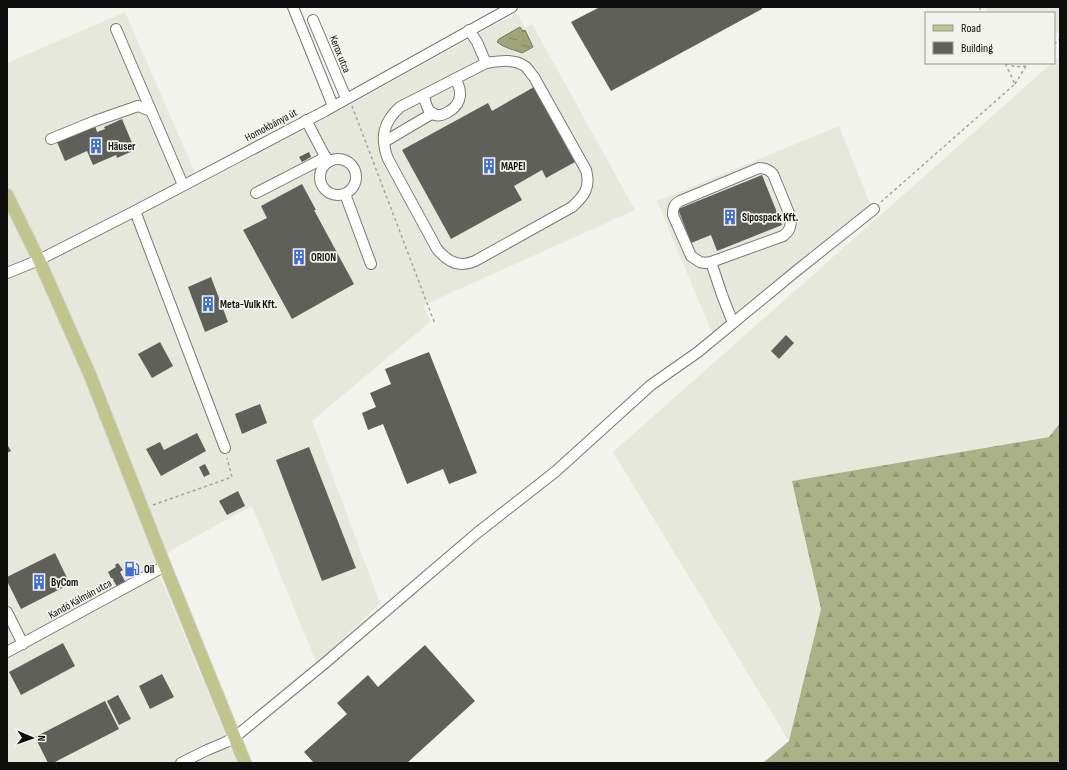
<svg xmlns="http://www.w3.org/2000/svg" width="1067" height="770" font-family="'Sofia Sans Condensed',sans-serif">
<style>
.built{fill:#e6e8db}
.forest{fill:url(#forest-firs)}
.water{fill:url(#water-ripples);stroke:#737658}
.building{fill:#5f605a}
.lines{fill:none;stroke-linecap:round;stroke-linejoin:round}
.minor-casing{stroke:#7a7b75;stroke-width:12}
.major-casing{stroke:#cfcfce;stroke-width:14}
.path{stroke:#a3a49f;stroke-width:1.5;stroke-dasharray:3 3;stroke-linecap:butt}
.minor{stroke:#fff;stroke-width:10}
.major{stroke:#c0c58c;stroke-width:12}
.labels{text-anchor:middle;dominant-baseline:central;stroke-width:3.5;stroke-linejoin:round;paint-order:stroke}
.street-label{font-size:11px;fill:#0e0e0c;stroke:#f2f3ed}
.poi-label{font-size:11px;font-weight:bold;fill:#0e0e0c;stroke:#f2f3ed;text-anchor:start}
</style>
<defs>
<pattern id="forest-firs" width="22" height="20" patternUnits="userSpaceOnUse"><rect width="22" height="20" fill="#acb287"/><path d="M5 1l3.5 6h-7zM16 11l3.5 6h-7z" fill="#939873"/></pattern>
<pattern id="water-ripples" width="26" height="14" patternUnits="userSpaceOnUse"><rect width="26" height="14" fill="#9ea378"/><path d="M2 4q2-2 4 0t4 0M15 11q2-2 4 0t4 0" fill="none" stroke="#7f8361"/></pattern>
</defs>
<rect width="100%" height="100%" fill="#f2f3ed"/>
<g class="built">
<path d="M986,7H1060V31L1054,36V13H989Z"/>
<path d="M125,12L200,184L348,106L517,13L525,28L532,24L635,210L424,305L430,322L312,421L380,603L317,664L252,506L173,549L156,567L237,763H7V63Z"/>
<path d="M1060,56V423L1049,437L792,481L821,609L789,741L613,452L1052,63H1054V61Z"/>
<path d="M839,126L871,206L713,335L657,201Z"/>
</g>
<path class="forest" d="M1060,423V763H763L789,741L821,609L792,481L1049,437Z"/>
<path class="water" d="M520,27L523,31L525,30L533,47L522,53C513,49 506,49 497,42L499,39Z"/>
<g class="building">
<path d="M600,7H762V9L611,91L571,22Z"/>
<path d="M534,87L575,162L546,178L542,170L514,186L522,200L451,239L402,150L488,103L492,111Z"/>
<path d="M122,119L135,150L117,158L116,155L93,165L87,151L65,161L57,142L95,126L97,132L105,129L104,127Z"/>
<path d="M309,152L311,157L302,162L299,157Z"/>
<path d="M762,175L782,225L717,251L711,235L691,243L678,209Z"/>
<path d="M302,184L316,210H314L354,284L292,319L243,230L267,218L261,206Z"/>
<path d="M211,277L228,322L205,332L188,287Z"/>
<path d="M786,335L794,343L779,359L771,351Z"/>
<path d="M160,342L173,366L152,378L138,354Z"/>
<path d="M429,352L477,473L449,484L443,469L407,484L383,424L368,430L362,413L376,407L370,393L391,384L385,369Z"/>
<path d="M260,404L267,423L242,434L235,414Z"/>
<path d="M197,433L206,451L161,476L146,449L160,442L164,450Z"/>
<path d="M7,444L11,451L7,453Z"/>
<path d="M309,447L356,568L322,581L276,460Z"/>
<path d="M205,464L210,474L204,477L199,467Z"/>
<path d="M238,491L245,506L227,515L219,501Z"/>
<path d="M55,553L70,584L21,609L7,581V577Z"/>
<path d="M118,563L123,570L120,572L126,583L118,588L113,580H114L112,578H111L108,572L116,567L115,565Z"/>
<path d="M135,567L136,570L129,572L128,569Z"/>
<path d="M63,643L75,666L21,695L9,672Z"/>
<path d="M425,645L475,701L407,763H314L304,752L347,714L337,703L368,675L378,687Z"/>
<path d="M162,674L174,697L150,709L139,686Z"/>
<path d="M118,695L131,719L119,725L107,701Z"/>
<path d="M105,701L119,729L53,763H48L35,737Z"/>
</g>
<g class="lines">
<g class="minor-casing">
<g id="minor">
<path d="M293,7L333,106"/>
<path d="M313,20L346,98"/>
<path d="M116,29L183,185"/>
<path d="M469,30L477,42L486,63L400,107C383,122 380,138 388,159L437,249C448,262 459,268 475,261L572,207C584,196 591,188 586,170L534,77C531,74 529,70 526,67C515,58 499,61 486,63"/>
<path d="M424,95C425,101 427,109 431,113C440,120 456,109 459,100C462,92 459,85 455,79"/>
<path d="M306,120L328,162"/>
<path d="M51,139L95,121L138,106L151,111"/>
<path d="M384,142L433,113"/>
<circle cx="338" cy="177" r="18"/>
<path d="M256,193L326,157"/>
<path d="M345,194L371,264"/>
<path d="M135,211L225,448"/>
<path d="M711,262L783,236C790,231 791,226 791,218L773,174C769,169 765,168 759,168L680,201C674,204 673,208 673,215L691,256L700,262L705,263L711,262L722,295L733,323"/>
<path d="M7,273L39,260L135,211L325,111L512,7"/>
<path d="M7,612L23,644"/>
<path d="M7,652L165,566"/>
<path d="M181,763L207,750L224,743L235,737L325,663L477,533L555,472L651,385L698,352L795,272L874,209"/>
</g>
</g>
<g class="major-casing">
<path id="major" d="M7,195L39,260L90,375L165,566L245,763"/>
</g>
<g class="path">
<path d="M979,7L982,13"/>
<path d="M1054,44L1060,39"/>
<path d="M1006,63L1015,67L1026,66"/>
<path d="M1015,84L1026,66L1030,63"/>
<path d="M352,106L435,324"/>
<path d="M881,202L1015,84L1005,63"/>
<path d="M153,505L232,477L227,458"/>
</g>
<use href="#minor" class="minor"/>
<use href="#major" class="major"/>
</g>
<defs>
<g id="building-bare" transform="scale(1.2)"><path d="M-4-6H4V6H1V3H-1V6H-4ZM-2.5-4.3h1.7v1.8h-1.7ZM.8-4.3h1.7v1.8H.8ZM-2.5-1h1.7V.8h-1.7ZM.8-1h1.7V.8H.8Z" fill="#3b6ddd" stroke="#f2f3ed" stroke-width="2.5" paint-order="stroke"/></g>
<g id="fuel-bare" transform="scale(1.2)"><path d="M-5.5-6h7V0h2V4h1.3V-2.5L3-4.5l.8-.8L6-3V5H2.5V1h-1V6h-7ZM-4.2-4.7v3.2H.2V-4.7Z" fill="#3b6ddd" stroke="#f2f3ed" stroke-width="2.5" paint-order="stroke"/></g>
</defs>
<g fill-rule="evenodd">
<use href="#building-bare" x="96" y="146"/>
<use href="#building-bare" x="489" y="166"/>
<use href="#building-bare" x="730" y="217"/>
<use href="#building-bare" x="299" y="257"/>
<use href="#building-bare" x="208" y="304"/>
<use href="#fuel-bare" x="132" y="569"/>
<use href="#building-bare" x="39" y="582"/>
</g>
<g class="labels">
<g class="street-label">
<text transform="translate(340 54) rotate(68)">Kerox utca</text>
<text transform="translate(271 125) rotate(-28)">Homokbánya út</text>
<text transform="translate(80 599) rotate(-29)">Kandó Kálmán utca</text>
</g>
<g class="poi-label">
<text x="108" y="146">Häuser</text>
<text x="501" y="166">MAPEI</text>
<text x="742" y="217">Sipospack Kft.</text>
<text x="311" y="257">ORION</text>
<text x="220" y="304">Meta-Vulk Kft.</text>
<text x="144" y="569">Oil</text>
<text x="51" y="582">ByCom</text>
</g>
</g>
<rect width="1067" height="770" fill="none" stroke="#0e0e0c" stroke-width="16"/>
<rect x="925" y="12" width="130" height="52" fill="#f2f3ed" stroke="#979793"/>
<rect x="933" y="25" width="20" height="6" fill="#c0c58c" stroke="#979793"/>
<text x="961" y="32" font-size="12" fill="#0e0e0c">Road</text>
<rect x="933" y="42" width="20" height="12" fill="#5f605a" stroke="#979793"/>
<text x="961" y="52" font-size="12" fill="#0e0e0c">Building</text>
<g transform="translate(32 738) rotate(92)" stroke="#f2f3ed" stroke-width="3" paint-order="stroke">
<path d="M0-3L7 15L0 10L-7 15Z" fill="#0e0e0c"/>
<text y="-6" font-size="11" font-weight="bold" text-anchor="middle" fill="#0e0e0c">N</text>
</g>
</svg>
